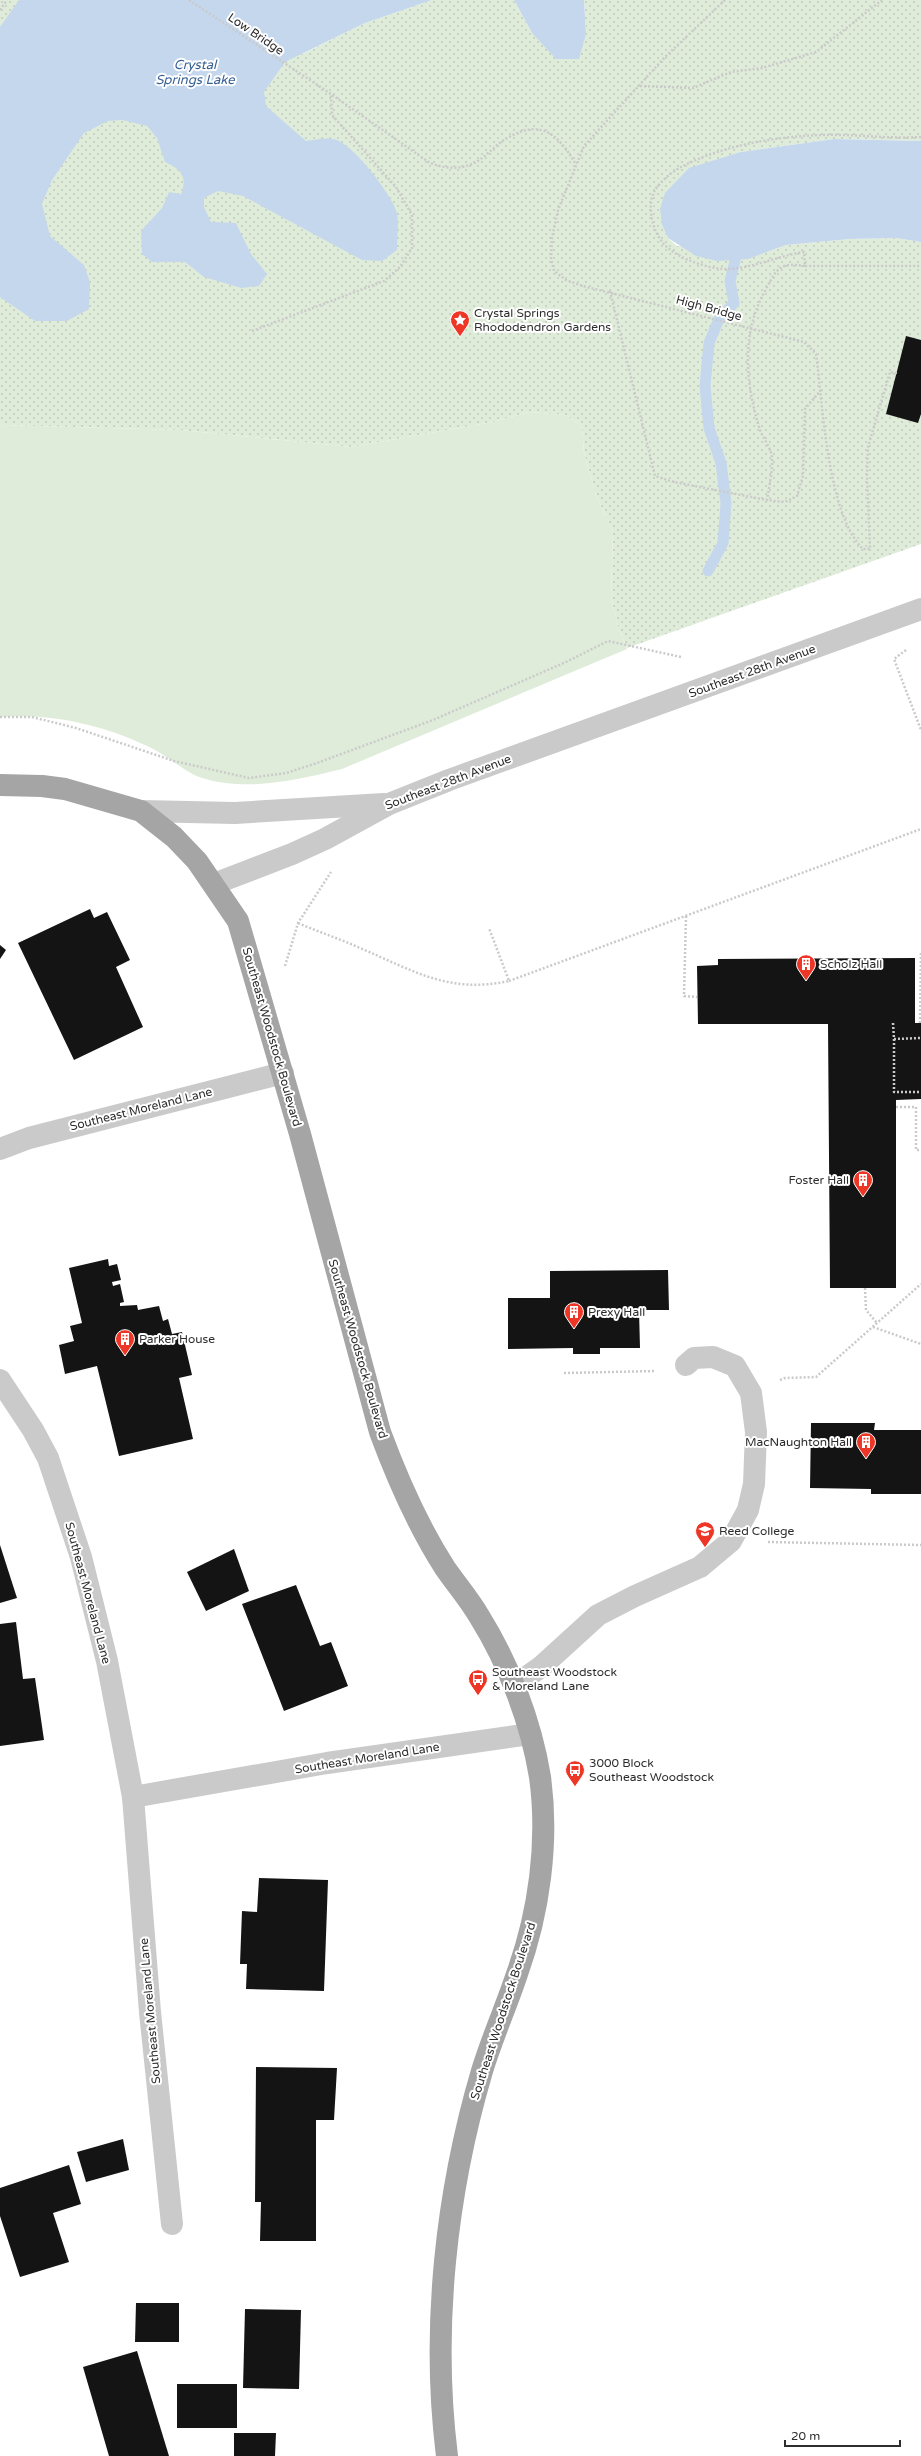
<svg xmlns="http://www.w3.org/2000/svg" width="921" height="2456" font-family="'Varela Round',sans-serif">
<style>
.grass{fill:#e0ecda}
.park{fill:url(#park-dots)}
.water{fill:#c5d7ed}
.lines{fill:none;stroke-linecap:round;stroke-linejoin:round}
.stream{stroke:#c5d7ed;stroke-width:11}
.building{fill:#141414}
.path{stroke:#cacaca;stroke-width:2.5;stroke-dasharray:2 2;stroke-linecap:butt}
.minor{stroke:#cacaca;stroke-width:22}
.major{stroke:#a5a5a5;stroke-width:22}
.labels{text-anchor:middle;dominant-baseline:central;stroke-width:4;stroke-linejoin:round;paint-order:stroke}
.street-label{font-size:12px;fill:#2d2d2d;stroke:#fff}
.poi-label{font-size:12px;fill:#2d2d2d;stroke:#fff;text-anchor:start}
.water-label{font-size:13px;font-style:italic;fill:#376193;stroke:#fff}
</style>
<defs>
<pattern id="park-dots" width="8" height="8" patternUnits="userSpaceOnUse"><rect width="8" height="8" fill="#e0ecda"/><path d="M2 2h.1M6 6h.1" fill="none" stroke="#c0cbbb" stroke-width="1.8" stroke-linecap="round"/></pattern>
</defs>
<rect width="100%" height="100%" fill="#fff"/>
<path class="grass" d="M529,412L566,415L582,426L584,453L596,495L613,532L611,598L619,629L627,649L342,769C297,780 247,792 202,778C190,775 168,757 155,750C108,726 54,713 0,717V425L180,430L351,447L493,422Z"/>
<path class="park" d="M0,0H223L302,54L365,23L432,0H514L532,33L578,59L586,34L584,0H921V141L834,139L741,152L662,225L668,238L677,246L767,252L786,245L850,239L896,238L921,242V544L627,648L619,629L611,598L613,532L596,495L584,453L582,426L566,415L529,412L493,422L351,447L180,430L0,425Z"/>
<g class="water">
<path d="M19,0H432L365,23L285,62L264,92L266,106L306,141C316,140 329,136 339,141C356,149 392,195 397,213C399,224 397,238 397,250L382,261L362,260L243,196L218,191L204,198V207L211,222L236,223L251,254L267,274L259,286L241,288L204,277L185,262H152L142,254L141,231L162,208L169,192L181,194C188,177 181,169 165,162L157,138L147,126L122,120L108,121L84,133L52,180L42,204L50,236L84,265L90,282L89,309L67,321H35L0,297V27Z"/>
<path d="M514,0H584L586,34L579,59H556L532,33Z"/>
<path d="M834,139L921,141V242L896,238L850,239L786,245L748,259L717,261L696,256L668,238L662,225L660,209L665,193L689,168L741,152Z"/>
</g>
<g class="lines">
<path class="stream" d="M708,571L723,543L726,503L721,463L709,428L705,386L709,343L719,319L734,303L730,281L735,261"/>
</g>
<g class="building">
<path d="M906,336L921,340V414L918,423L886,414Z"/>
<path d="M90,909L94,918L107,912L130,960L116,967L143,1027L74,1060L18,943Z"/>
<path d="M0,945L6,950L0,959Z"/>
<path d="M915,958V1023H921V1099L896,1100V1288H830L828,1024H698L697,966L718,965V959Z"/>
<path d="M108,1259L109,1266L117,1264L121,1280L112,1282L113,1286L120,1284L124,1302L120,1303V1306L137,1305L138,1310L159,1306L163,1321L168,1319L172,1334L182,1332L192,1375L179,1378L193,1439L119,1456L97,1366L65,1374L59,1345L74,1341L70,1326L82,1323L69,1268Z"/>
<path d="M668,1270L669,1310H639L640,1348H600V1354H573V1348L508,1349V1298H550V1271Z"/>
<path d="M811,1423H875L874,1430H921V1494H871V1489L810,1488Z"/>
<path d="M0,1545L17,1598L0,1603Z"/>
<path d="M234,1549L249,1591L206,1611L187,1572Z"/>
<path d="M296,1585L320,1646L331,1642L348,1686L284,1711L242,1604Z"/>
<path d="M16,1622L23,1679L35,1678L44,1740L0,1746V1624Z"/>
<path d="M259,1878L328,1880L324,1991L246,1989L247,1964H240L242,1911L257,1912Z"/>
<path d="M256,2067L337,2068L334,2120H316V2241H260L261,2202H255Z"/>
<path d="M123,2139L129,2170L86,2182L77,2152Z"/>
<path d="M69,2165L81,2204L53,2213L69,2262L20,2277L0,2216V2188Z"/>
<path d="M136,2303H179V2342H135Z"/>
<path d="M245,2309L301,2310L299,2389L243,2388Z"/>
<path d="M137,2351L169,2456H109L83,2367Z"/>
<rect x="177" y="2384" width="60" height="44"/>
<path d="M234,2433H276L275,2456H234Z"/>
</g>
<g class="lines">
<g class="path">
<path d="M189,0L331,94L430,163C443,168 458,170 472,164C482,160 492,149 501,142C538,117 557,131 576,165"/>
<path d="M725,0L665,57L584,146L558,210L552,238L551,258L554,271L566,280L583,286L804,342L816,354C823,404 827,514 863,549H870L867,476L868,447L890,372L897,373"/>
<path d="M0,10L7,0"/>
<path d="M640,86L693,88L731,72L762,68L816,52L882,0"/>
<path d="M921,137C889,139 856,134 824,135C778,136 724,145 683,166C673,171 659,182 654,192C646,209 654,237 668,248C680,258 699,265 715,268C744,273 775,256 804,252L805,266H921"/>
<path d="M805,266C780,262 777,268 766,289C741,333 745,380 759,427C762,437 771,448 772,457C773,471 769,486 767,500L785,502L797,496L803,476L805,409L821,390"/>
<path d="M610,291L655,476L674,482L767,500"/>
<path d="M252,331L384,281L400,267L412,248V215L396,187L332,115L331,94"/>
<path d="M906,650L894,659L921,730"/>
<path d="M0,717H32L76,728L174,761L249,778L286,773L317,763L433,720L566,662L608,641L681,657"/>
<path d="M686,916L684,996L697,997"/>
<path d="M298,923C319,932 340,939 360,948C414,971 449,994 509,981L489,928"/>
<path d="M285,966L298,923L331,872"/>
<path d="M509,981L921,829"/>
<path d="M893,1023L894,1039L921,1038"/>
<path d="M920,1023L921,951"/>
<path d="M894,1039V1092H921"/>
<path d="M896,1107H916V1150H921"/>
<path d="M865,1288L866,1310L877,1323"/>
<path d="M873,1327L921,1344"/>
<path d="M564,1373L656,1371"/>
<path d="M780,1380L785,1378L816,1377L921,1284"/>
<path d="M768,1542L921,1545"/>
</g>
<g class="minor">
<path d="M141,811L235,813L384,804"/>
<path d="M214,884L292,854L325,839L389,804L449,780L921,609"/>
<path d="M0,1149L29,1138L283,1073"/>
<path d="M0,1380L33,1430L48,1458L81,1557L107,1661L133,1797L150,2012L172,2224"/>
<path d="M514,1686L542,1666L598,1615L635,1596L700,1567L731,1541L748,1510L754,1484L756,1432L751,1393L735,1366L713,1357L694,1358L686,1365"/>
<path d="M133,1797L327,1763L530,1734"/>
</g>
<path class="major" d="M0,785L42,786L65,789L141,811L174,837L197,861L238,921L300,1134L380,1432C397,1478 418,1526 445,1568C456,1584 469,1599 479,1616C509,1664 531,1722 540,1777C549,1842 539,1913 517,1974C506,2007 492,2038 482,2071C446,2193 431,2329 447,2456"/>
</g>
<defs>
<g id="sight-pin" transform="scale(1)"><path d="M0 17L-7.5 6A9.5 9.5 0 1 1 7.5 6Z" fill="#ee3626" stroke="#fff"/><path d="M0-6L1.8-2.2L6-1.7L2.9 1.2L3.7 5.4L0 3.3L-3.7 5.4L-2.9 1.2L-6-1.7L-1.8-2.2Z" fill="#fff"/></g>
<g id="building-pin" transform="scale(1)"><path d="M0 17L-7.5 6A9.5 9.5 0 1 1 7.5 6Z" fill="#ee3626" stroke="#fff"/><path d="M-4-6H4V6H1V3H-1V6H-4ZM-2.5-4.3h1.7v1.8h-1.7ZM.8-4.3h1.7v1.8H.8ZM-2.5-1h1.7V.8h-1.7ZM.8-1h1.7V.8H.8Z" fill="#fff"/></g>
<g id="university-pin" transform="scale(1)"><path d="M0 17L-7.5 6A9.5 9.5 0 1 1 7.5 6Z" fill="#ee3626" stroke="#fff"/><path d="M0-5L7-2L0 1L-7-2ZM-4 1L0 2.5L4 1V4Q0 6-4 4Z" fill="#fff"/></g>
<g id="bus-pin" transform="scale(1)"><path d="M0 17L-7.5 6A9.5 9.5 0 1 1 7.5 6Z" fill="#ee3626" stroke="#fff"/><path d="M-5-6H5V4H4V6H2V4H-2V6H-4V4H-5ZM-3.5-4V0h7V-4ZM-3.5 1.2v1.5H-2V1.2ZM2 1.2v1.5H3.5V1.2Z" fill="#fff"/></g>
</defs>
<g fill-rule="evenodd">
<use href="#sight-pin" x="460" y="320"/>
<use href="#building-pin" x="806" y="964"/>
<use href="#building-pin" x="863" y="1180"/>
<use href="#building-pin" x="574" y="1312"/>
<use href="#building-pin" x="125" y="1339"/>
<use href="#building-pin" x="866" y="1442"/>
<use href="#university-pin" x="705" y="1531"/>
<use href="#bus-pin" x="478" y="1679"/>
<use href="#bus-pin" x="575" y="1770"/>
</g>
<g class="labels">
<g class="street-label">
<text transform="translate(256 34) rotate(34)">Low Bridge</text>
<text transform="translate(709 308) rotate(15)">High Bridge</text>
<text transform="translate(752 671) rotate(-20)">Southeast 28th Avenue</text>
<text transform="translate(448 782) rotate(-21)">Southeast 28th Avenue</text>
<text transform="translate(272 1037) rotate(74)">Southeast Woodstock Boulevard</text>
<text transform="translate(141 1109) rotate(-14)">Southeast Moreland Lane</text>
<text transform="translate(358 1349) rotate(74)">Southeast Woodstock Boulevard</text>
<text transform="translate(88 1593) rotate(75)">Southeast Moreland Lane</text>
<text transform="translate(367 1758) rotate(-9)">Southeast Moreland Lane</text>
<text transform="translate(150 2011) rotate(-95)">Southeast Moreland Lane</text>
<text transform="translate(503 2011) rotate(-72)">Southeast Woodstock Boulevard</text>
</g>
<g class="poi-label">
<text x="474" y="313">Crystal Springs<tspan x="474" dy="14">Rhododendron Gardens</tspan></text>
<text x="820" y="964">Scholz Hall</text>
<text x="849" y="1180" text-anchor="end">Foster Hall</text>
<text x="588" y="1312">Prexy Hall</text>
<text x="139" y="1339">Parker House</text>
<text x="852" y="1442" text-anchor="end">MacNaughton Hall</text>
<text x="719" y="1531">Reed College</text>
<text x="492" y="1672">Southeast Woodstock<tspan x="492" dy="14">&amp; Moreland Lane</tspan></text>
<text x="589" y="1763">3000 Block<tspan x="589" dy="14">Southeast Woodstock</tspan></text>
</g>
<g class="water-label">
<text x="195" y="65">Crystal<tspan x="195" dy="15">Springs Lake</tspan></text>
</g>
</g>
<path d="M785 2440v6h115v-6" fill="none" stroke="#2d2d2d" stroke-width="2"/>
<text x="791" y="2440" font-size="12" fill="#2d2d2d" stroke="#ffffff" stroke-width="3" paint-order="stroke">20 m</text>
</svg>
